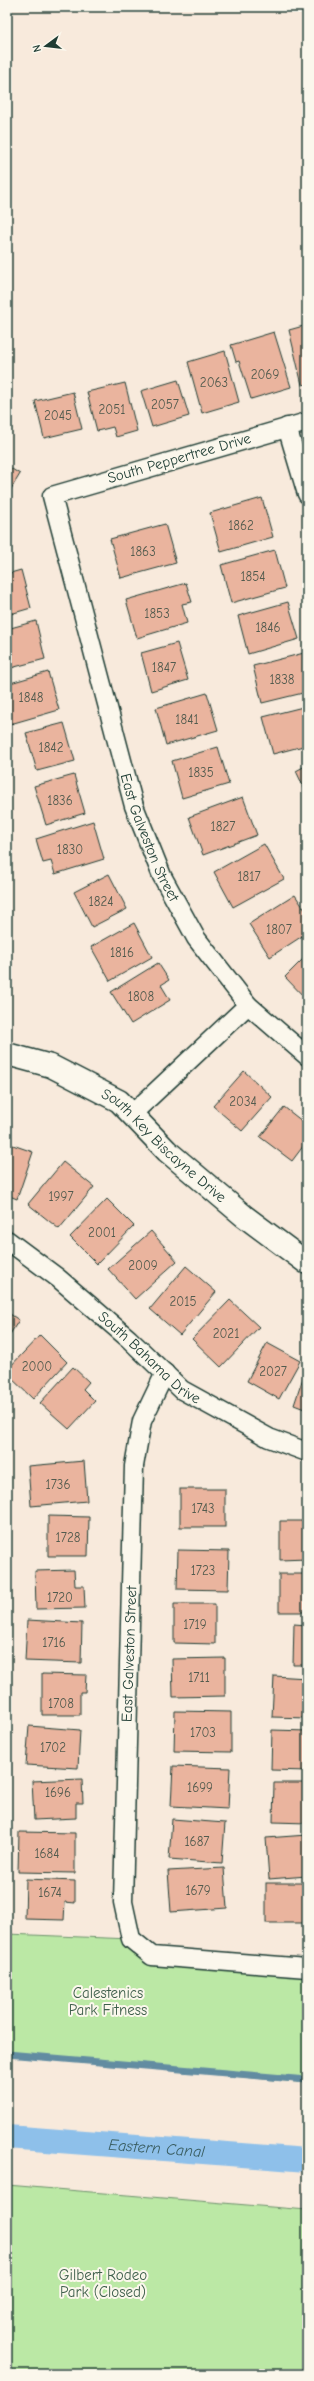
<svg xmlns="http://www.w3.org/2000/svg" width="314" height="2381" font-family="'Comic Neue',sans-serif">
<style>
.green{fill:#bbe8a5;stroke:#6d926c}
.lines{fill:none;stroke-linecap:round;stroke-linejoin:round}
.stream{stroke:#628ca1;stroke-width:7}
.canal{stroke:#8ec0ea;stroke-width:24}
.building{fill:#eab49e;stroke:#1f3d34}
.minor-casing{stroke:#1f3d34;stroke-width:21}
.tertiary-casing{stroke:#1f3d34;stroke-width:25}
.minor{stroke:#fbf7ec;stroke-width:18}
.tertiary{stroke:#fbf7ec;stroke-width:22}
.labels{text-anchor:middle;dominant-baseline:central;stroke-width:4;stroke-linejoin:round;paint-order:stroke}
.number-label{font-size:13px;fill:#525b4e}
.street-label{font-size:15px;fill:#1f3d34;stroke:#fbf7ec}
.park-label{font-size:15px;fill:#3e5f4b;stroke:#fbf7ec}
.water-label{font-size:16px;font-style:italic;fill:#3b5e62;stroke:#fbf7ec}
</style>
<rect width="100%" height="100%" fill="#f8eadc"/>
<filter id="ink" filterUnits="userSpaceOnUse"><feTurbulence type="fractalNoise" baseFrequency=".025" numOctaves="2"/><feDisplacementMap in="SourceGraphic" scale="8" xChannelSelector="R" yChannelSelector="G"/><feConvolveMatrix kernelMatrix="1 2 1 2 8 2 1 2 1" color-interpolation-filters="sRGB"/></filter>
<g filter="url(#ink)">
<g class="green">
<path d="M7,1934L131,1939L152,1956L307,1968V2083L7,2055Z"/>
<path d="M7,2185L307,2210V2374H7Z"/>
</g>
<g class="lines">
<path class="stream" d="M7,2054L307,2080"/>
<path class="canal" id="s1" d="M7,2137L307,2160"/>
</g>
<g class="building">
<path d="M307,325V384L302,385L289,330Z"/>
<path d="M274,332L291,387L251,399L239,361L236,362L231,345Z"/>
<path d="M225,351L239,402L202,413L188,362Z"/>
<path d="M178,380L189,416L152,427L141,391Z"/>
<path d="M125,383L137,431L116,437L113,427L97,431L87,392Z"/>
<path d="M73,392L82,429L44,438L35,401Z"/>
<path d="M7,466L20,474L8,494H7Z"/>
<path d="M262,498L273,537L221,552L210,513Z"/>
<path d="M165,524L176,563L121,578L110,539Z"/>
<path d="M275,550L285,588L231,603L221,565Z"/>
<path d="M21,570L31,608L7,615V574Z"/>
<path d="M186,583L192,602L182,604L187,623L137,638L126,600Z"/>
<path d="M288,602L299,639L248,654L238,616Z"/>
<path d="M36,621L45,659L7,669V629Z"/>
<path d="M177,643L188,680L151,691L141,653Z"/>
<path d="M304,653L307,666V692L262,703L253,666Z"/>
<path d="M48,672L59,710L7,725V684Z"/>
<path d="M207,693L218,730L166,745L156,708Z"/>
<path d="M307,706V745L273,754L263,717Z"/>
<path d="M64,723L75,761L37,771L26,733Z"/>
<path d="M218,747L229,784L182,798L172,761Z"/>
<path d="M307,765V794L296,771Z"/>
<path d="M74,775L85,813L46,825L34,786Z"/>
<path d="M243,797L257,835L203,855L189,817Z"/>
<path d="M93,821L104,859L55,874L51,861L43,863L36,839Z"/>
<path d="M264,844L284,879L233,907L214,872Z"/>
<path d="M109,874L127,909L92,927L74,892Z"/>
<path d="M295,895L307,913V933L270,957L249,924Z"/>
<path d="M134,923L152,957L110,981L91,947Z"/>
<path d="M307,955V1000L285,977Z"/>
<path d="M158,963L169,980L161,985L170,1000L131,1024L111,992Z"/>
<path d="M244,1071L272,1097L242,1131L213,1106Z"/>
<path d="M284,1107L307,1125V1141L292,1161L260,1137Z"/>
<path d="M7,1143L33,1152L17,1199L7,1195Z"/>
<path d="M63,1162L94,1187L59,1229L28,1204Z"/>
<path d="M107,1199L134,1226L97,1264L70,1237Z"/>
<path d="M151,1231L177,1261L135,1299L108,1269Z"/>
<path d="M186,1266L216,1292L180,1335L150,1309Z"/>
<path d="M230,1300L259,1327L221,1367L192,1339Z"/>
<path d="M7,1312L19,1320L7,1339Z"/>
<path d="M40,1335L67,1362L33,1399L7,1374V1370Z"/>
<path d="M267,1343L300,1361L279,1399L247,1381Z"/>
<path d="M307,1366V1410L294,1405Z"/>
<path d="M73,1367L89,1382L83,1389L95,1401L69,1429L40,1403Z"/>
<path d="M84,1461L87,1501L31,1506L28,1466Z"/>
<rect x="180" y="1489" width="45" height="38"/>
<path d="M48,1516L89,1517L88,1556H48Z"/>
<path d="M280,1521H307V1559L280,1560Z"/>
<path d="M178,1550L229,1551L228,1590L177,1589Z"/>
<path d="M74,1570L75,1586H84L85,1608L36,1609L35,1571Z"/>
<rect x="279" y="1574" width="28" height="38"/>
<path d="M174,1604H215V1644L174,1643Z"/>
<path d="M27,1620L82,1623L81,1663L25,1661Z"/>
<path d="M294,1624L307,1625V1665H293Z"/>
<path d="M225,1658V1696L173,1697L172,1659Z"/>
<path d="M42,1674L86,1675L85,1692H80V1715H42Z"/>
<path d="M274,1676L307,1678V1718L272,1717Z"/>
<path d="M175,1711L231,1712V1752L174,1751Z"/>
<path d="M29,1726L80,1730L78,1768L26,1765Z"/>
<path d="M272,1730L307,1731V1771L271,1770Z"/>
<path d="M173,1766L230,1768L228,1809L171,1806Z"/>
<path d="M82,1779L83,1803H76V1818L34,1820L32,1781Z"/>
<path d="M274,1783H307V1823L273,1822Z"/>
<path d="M172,1819L225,1823L222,1863L169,1859Z"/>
<path d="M19,1832L75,1833V1873L18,1872Z"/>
<path d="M307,1835V1876L269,1879L266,1838Z"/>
<path d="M224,1868L227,1908L171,1912L168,1871Z"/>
<path d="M26,1879L75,1881V1903L65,1902L64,1920L25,1919Z"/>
<rect x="266" y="1883" width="41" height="40"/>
</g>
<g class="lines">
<g class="minor-casing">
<g id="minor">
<path id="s2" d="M307,422L52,496L134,806L162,876L196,938L248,1005L307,1056"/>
<path d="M287,427L307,494"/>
<path d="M132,1114L248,1005"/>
<path id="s3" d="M7,1240L58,1278L129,1339L182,1390L269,1438L307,1452"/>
<path d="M165,1373L142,1421L134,1466L123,1902L131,1939L152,1956L307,1968"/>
</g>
</g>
<g class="tertiary-casing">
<g id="tertiary">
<path id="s4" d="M7,1054L51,1066L119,1101L167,1151L244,1216L307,1263"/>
</g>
</g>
<use href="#minor" class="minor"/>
<use href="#tertiary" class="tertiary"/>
</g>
</g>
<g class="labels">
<g class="number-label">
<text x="265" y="374">2069</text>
<text x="214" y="382">2063</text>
<text x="165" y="404">2057</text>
<text x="112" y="409">2051</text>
<text x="58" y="415">2045</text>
<text x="241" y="525">1862</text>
<text x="143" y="551">1863</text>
<text x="253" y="576">1854</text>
<text x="157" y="613">1853</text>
<text x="268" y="627">1846</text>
<text x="164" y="667">1847</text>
<text x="282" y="679">1838</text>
<text x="31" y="697">1848</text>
<text x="187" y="719">1841</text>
<text x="51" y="747">1842</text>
<text x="201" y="772">1835</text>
<text x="60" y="800">1836</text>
<text x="223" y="826">1827</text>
<text x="70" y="849">1830</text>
<text x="249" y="876">1817</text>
<text x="101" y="901">1824</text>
<text x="279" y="929">1807</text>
<text x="122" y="952">1816</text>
<text x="141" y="996">1808</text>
<text x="243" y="1101">2034</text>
<text x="61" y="1196">1997</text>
<text x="102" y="1232">2001</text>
<text x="143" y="1265">2009</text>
<text x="183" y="1301">2015</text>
<text x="226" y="1333">2021</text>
<text x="37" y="1366">2000</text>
<text x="273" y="1371">2027</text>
<text x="58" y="1484">1736</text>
<text x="203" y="1508">1743</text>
<text x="68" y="1537">1728</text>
<text x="203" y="1570">1723</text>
<text x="60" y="1597">1720</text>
<text x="195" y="1624">1719</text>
<text x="54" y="1642">1716</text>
<text x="199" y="1677">1711</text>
<text x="61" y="1703">1708</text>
<text x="203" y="1732">1703</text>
<text x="53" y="1747">1702</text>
<text x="200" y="1787">1699</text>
<text x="58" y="1792">1696</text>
<text x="197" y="1841">1687</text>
<text x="47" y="1853">1684</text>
<text x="198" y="1890">1679</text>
<text x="50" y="1892">1674</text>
</g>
<g class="street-label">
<text transform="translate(179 458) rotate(-16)">South Peppertree Drive</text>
<text stroke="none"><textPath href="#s2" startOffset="621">East Galveston Street</textPath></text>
<text stroke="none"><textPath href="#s4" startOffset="185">South Key Biscayne Drive</textPath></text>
<text stroke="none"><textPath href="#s3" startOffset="185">South Bahama Drive</textPath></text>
<text transform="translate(129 1654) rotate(-88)">East Galveston Street</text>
</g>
<g class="park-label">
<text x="108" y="1993">Calestenics<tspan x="108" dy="17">Park Fitness</tspan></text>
<text x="103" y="2275">Gilbert Rodeo<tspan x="103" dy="17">Park (Closed)</tspan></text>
</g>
<g class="water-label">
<text stroke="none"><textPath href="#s1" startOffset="150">Eastern Canal</textPath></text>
</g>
</g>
<rect width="314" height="2381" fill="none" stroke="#fbf7ec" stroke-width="24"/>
<rect x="12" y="12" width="290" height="2357" fill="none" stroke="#1f3d34" stroke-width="1.5" filter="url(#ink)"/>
<g transform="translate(46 46) rotate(255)" stroke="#fbf7ec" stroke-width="3" paint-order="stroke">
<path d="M0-3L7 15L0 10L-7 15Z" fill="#1f3d34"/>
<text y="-6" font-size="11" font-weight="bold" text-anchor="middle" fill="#1f3d34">N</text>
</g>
</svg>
